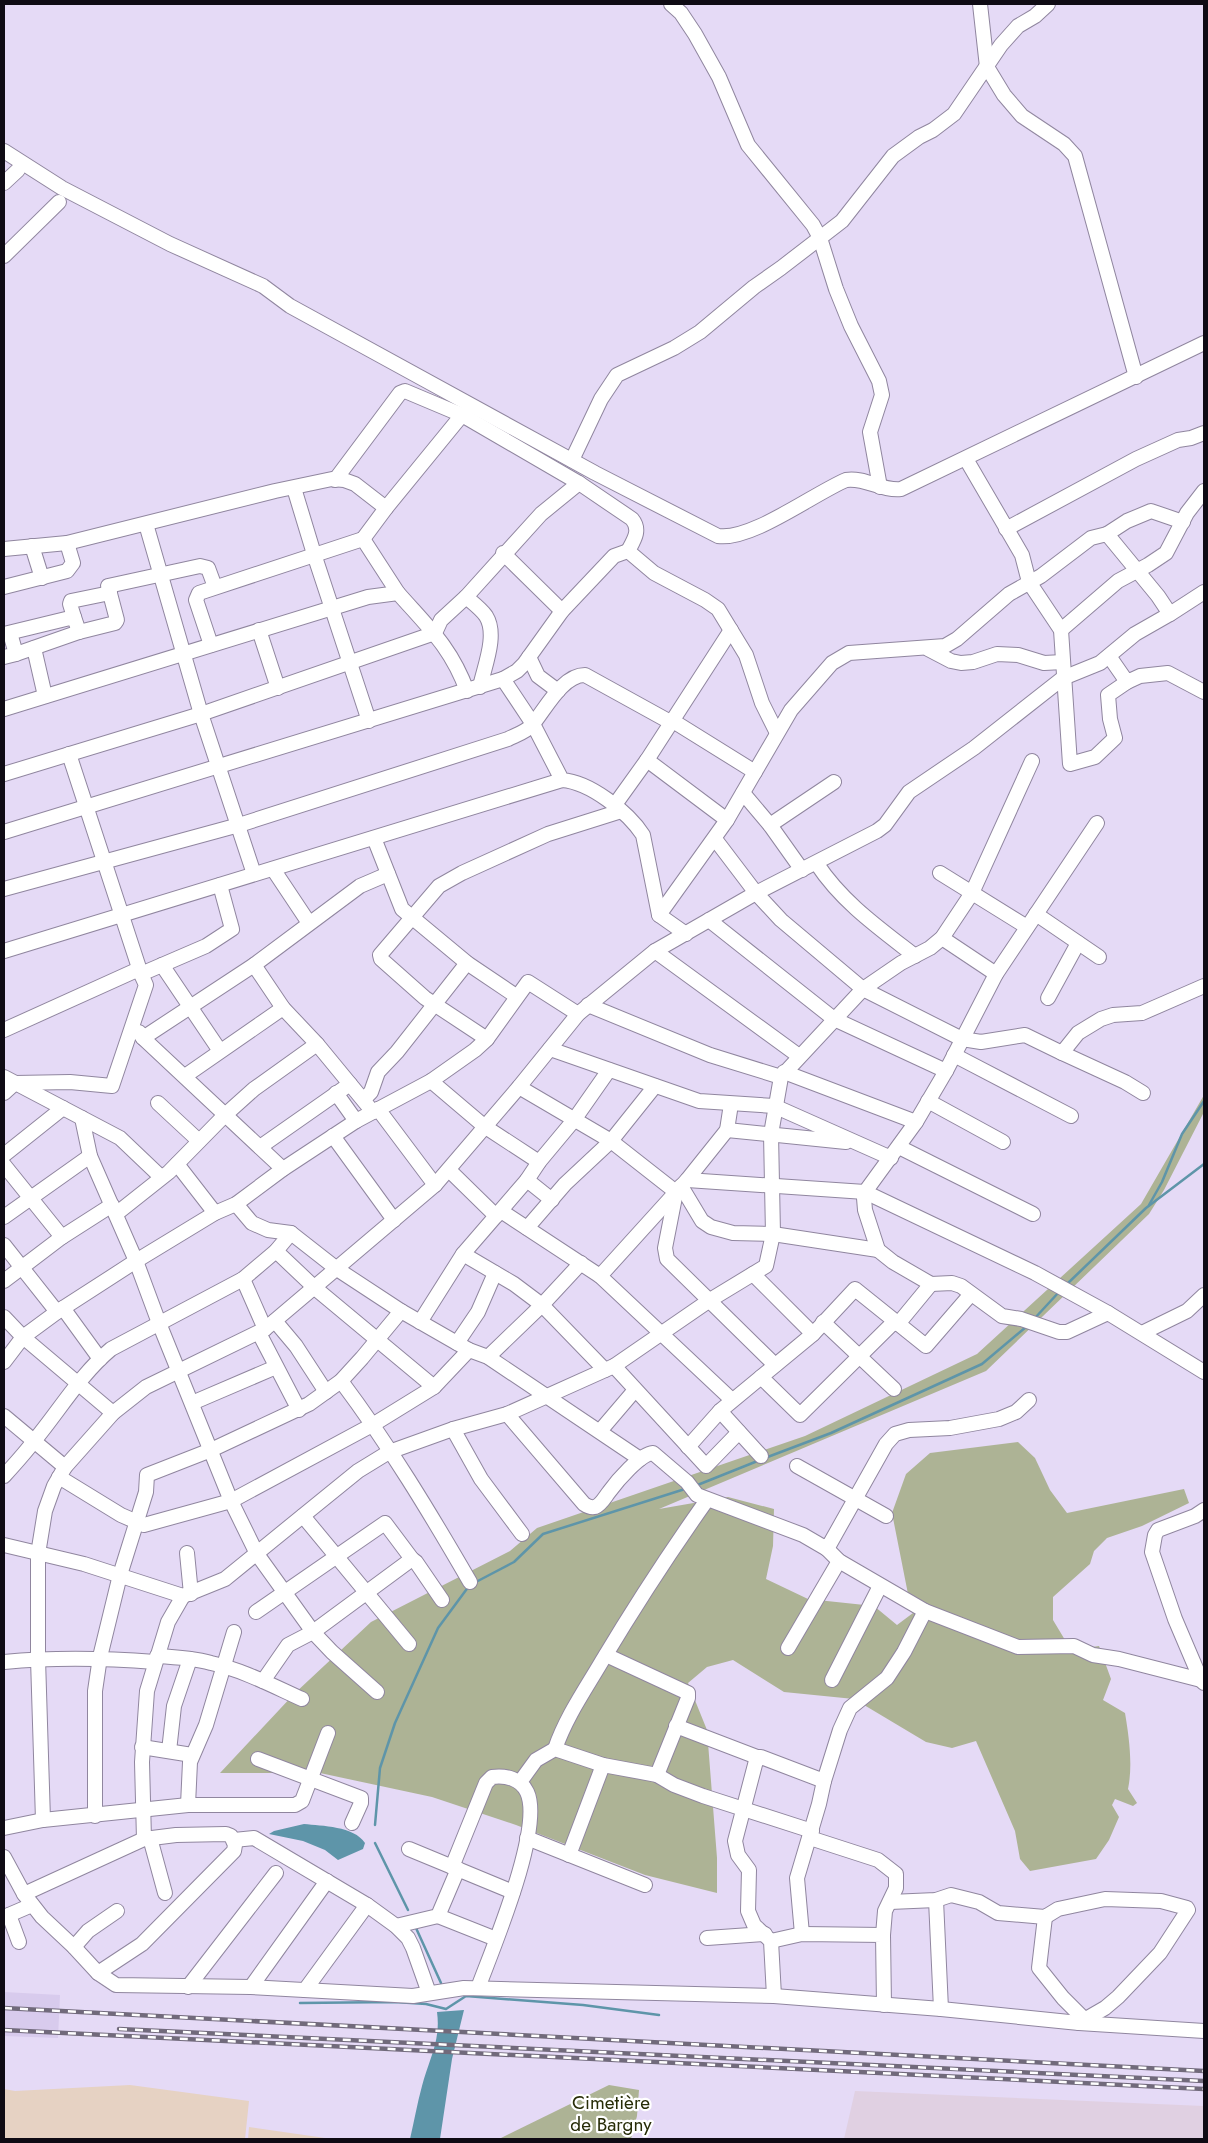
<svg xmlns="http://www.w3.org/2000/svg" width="1208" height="2143" font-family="Jost,sans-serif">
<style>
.commercial{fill:#e6d2c3}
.industrial{fill:#e0d0e2}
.built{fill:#d8cbed}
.green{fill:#adb395}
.water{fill:#5e95a9}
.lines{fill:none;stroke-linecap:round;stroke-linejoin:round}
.stream{stroke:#5e95a9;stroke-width:2.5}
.minor-casing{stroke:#90869f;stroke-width:16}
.minor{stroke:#fff;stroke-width:14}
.rail-casing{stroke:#716a7b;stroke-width:4.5}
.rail{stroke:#fff;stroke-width:2.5;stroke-dasharray:8;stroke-linecap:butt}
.labels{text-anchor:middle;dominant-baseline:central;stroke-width:4.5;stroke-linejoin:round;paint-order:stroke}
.park-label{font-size:19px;fill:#272c07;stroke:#fff}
</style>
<rect width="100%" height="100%" fill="#e5daf6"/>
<g class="commercial">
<path d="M130,2085L249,2101L245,2139H4V2089L15,2091Z"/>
<path d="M249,2127L332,2139H248Z"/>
</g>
<path class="industrial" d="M855,2091L1204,2106V2139H844Z"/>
<path class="built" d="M4,1992L60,1995L58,2038L4,2036Z"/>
<g class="green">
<path d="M1204,1095V1112L1164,1190L1149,1214L986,1371L659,1509L728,1497L774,1509L773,1546L766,1579L808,1599L874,1606L897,1625L917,1610L908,1594L892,1513L906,1474L930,1453L1018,1442L1035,1458L1050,1490L1067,1513L1184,1489L1189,1503L1142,1526L1107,1538L1094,1551L1090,1564L1053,1597V1620L1071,1650L1099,1646L1111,1679L1103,1700L1125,1713C1129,1737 1133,1765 1128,1789L1137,1803L1133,1806L1115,1799L1112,1805L1119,1817L1109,1840L1096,1859L1030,1871L1020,1859L1015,1831L976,1741L952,1748L926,1742L854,1699L784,1692L733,1660L707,1667L688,1683L707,1730L717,1858V1893L645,1875L516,1825L432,1797L320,1773H220L294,1694L371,1622L510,1551L537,1528L805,1436L977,1354L1141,1204Z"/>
<path d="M609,2085L639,2090L637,2116L631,2139H499Z"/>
</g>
<g class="water">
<path d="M304,1824C322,1826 354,1826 365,1843L363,1849L338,1860L325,1850L303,1841L269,1834L274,1831Z"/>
<path d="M464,2010L452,2059L440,2139H410C414,2122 417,2104 422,2086C429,2059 441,2041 437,2012Z"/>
</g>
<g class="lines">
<g class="stream">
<path d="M1149,1205L1162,1182L1182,1134L1204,1101"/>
<path d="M1066,1285L1146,1208L1204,1164"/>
<path d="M1034,1319L1059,1292"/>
<path d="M765,1458L831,1433L982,1364L1026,1327"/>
<path d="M695,1486L760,1460"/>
<path d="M474,1583L514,1562L543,1534L685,1489"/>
<path d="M375,1825L380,1768L395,1723L438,1628L469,1586"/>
<path d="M375,1843L408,1910"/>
<path d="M416,1928L441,1983"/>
<path d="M300,2003L395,2002L426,2004L446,2009L466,1996L583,2005L659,2015"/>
</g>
<g class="minor-casing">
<g id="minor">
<path d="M671,4L681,13L695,34L719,77L748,145L813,225L820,238L836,289L851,326L879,381L882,395L870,432L880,487"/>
<path d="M980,4L987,67L1004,95L1022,116L1064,144L1075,156L1136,377"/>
<path d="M4,151L62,188L170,244L263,286L290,306L595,473L718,536C751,541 813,494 846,480C865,477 881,491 901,489L1204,343"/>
<path d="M4,183L18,170"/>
<path d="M4,256L59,202"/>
<path d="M966,459L1022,555L1029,582L1061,630L1070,764L1095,757L1115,738L1110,719L1108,695L1127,682"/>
<path d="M572,460L601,399L617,375L674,348L700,332L754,287L781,268L842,221L893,156L919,137L933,130L954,114L1001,45L1018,26L1035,16L1048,4"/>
<path d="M335,480L400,393L405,391L462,415"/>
<path d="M294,488L314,554L369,721"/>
<path d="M146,524L201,714L254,874"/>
<path d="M1006,529L1136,459L1178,440L1191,438L1204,433"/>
<path d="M1107,534L1127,521L1151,511L1183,522"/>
<path d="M363,539L386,508L462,415L579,483L632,519C641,530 634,540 628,551"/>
<path d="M32,546L42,578"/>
<path d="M4,549L67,543L275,491L332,479L344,480L355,484L386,508"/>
<path d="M628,551L654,573L705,600L718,609L746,655L762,703L777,733"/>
<path d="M503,553L562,611"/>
<path d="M4,587L67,571L73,563L67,543"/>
<path d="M1170,614L1204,592"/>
<path d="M74,617L70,604L71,601L110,593"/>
<path d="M259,630L278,688"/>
<path d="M1061,630L1118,581L1148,565L1166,553L1187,513L1204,491"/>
<path d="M4,634L74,617L79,632"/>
<path d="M211,645L196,600L199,593L363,539L398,593"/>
<path d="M34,648L45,696"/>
<path d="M928,649L951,661L961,663L973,662L997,654L1018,655L1044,663L1063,662"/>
<path d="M16,654L79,632L115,623L117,620L108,586L200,566L208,568L215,587"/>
<path d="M1109,656L1127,682L1140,676L1168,673L1204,692"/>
<path d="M4,657L16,654L10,633"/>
<path d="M529,657L538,676L558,691"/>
<path d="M503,679L533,724L562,780C590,782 628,812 643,835L659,915L686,934"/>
<path d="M480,687C484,667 498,635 486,616C481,609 473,603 466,597L541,514L579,483"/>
<path d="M4,709L368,597L398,593C428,627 451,647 467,691"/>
<path d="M673,721L755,772"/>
<path d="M647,760L727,820"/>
<path d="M4,774L201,714L435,633L441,620L466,597"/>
<path d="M743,793L770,825L802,870"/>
<path d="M614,806L647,760L731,630"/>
<path d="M1097,823L996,974L946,1071L916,1122L865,1192L864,1198L865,1210L878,1250L893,1262L931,1284L952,1283L961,1286L1002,1316L1021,1319L1059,1332H1067L1108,1313L1204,1372"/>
<path d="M770,825L834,782"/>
<path d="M4,832L503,679L517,671L524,664L562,611L614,556L628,551"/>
<path d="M374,838L402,909L467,963L516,996"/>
<path d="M715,839L756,893L781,920L863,989L962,1039L981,1042L1025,1035L1062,1053L1078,1033L1101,1019L1113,1015L1142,1013L1204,986"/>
<path d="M817,864C842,902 879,928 915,956"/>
<path d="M273,869L309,923"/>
<path d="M940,873L1027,927"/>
<path d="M4,889L239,825L508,739C516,735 526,732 532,725C545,710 562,675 585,675L672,723"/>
<path d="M1036,914L1099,957"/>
<path d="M709,920L834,1019L946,1071"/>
<path d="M942,938L996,974"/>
<path d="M4,951L562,780"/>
<path d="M655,951L799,1056"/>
<path d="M162,965L220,1051"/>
<path d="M254,965L283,1008L317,1044L373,1112"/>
<path d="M141,974L206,946L232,929L220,885"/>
<path d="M1048,998L1078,943"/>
<path d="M588,1005L710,1055L781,1077"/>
<path d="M4,1030L139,969"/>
<path d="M139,1032L143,1038L283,1169"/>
<path d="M143,1038L254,965L360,886L388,874"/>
<path d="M487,1039L425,998L381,959L380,955L439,886L462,873L548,834L621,811"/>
<path d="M550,1049L699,1101L774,1106L891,1158"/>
<path d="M1062,1053L1125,1082L1143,1093"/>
<path d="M954,1055L1071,1116"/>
<path d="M784,1072L916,1122"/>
<path d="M185,1076L283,1008"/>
<path d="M4,1077L120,1138L161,1177"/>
<path d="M431,1081L484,1126L539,1162"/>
<path d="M519,1087L611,1141L676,1192L665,1248L667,1259L775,1365"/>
<path d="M4,1093L15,1083L70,1082L112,1086L146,985L141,974L69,754"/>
<path d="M336,1093L356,1121"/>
<path d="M364,1099L371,1092L378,1072L397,1052L467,963"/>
<path d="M928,1101L1003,1142"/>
<path d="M158,1103L199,1141"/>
<path d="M378,1109L435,1185"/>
<path d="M82,1118L90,1156L136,1261L159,1323L231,1501L257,1554L313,1632L332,1652L377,1692"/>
<path d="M727,1130L846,1142"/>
<path d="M333,1136L394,1220"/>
<path d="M260,1147L350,1084"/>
<path d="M899,1147L1033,1214"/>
<path d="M4,1155L63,1108"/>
<path d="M177,1164L215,1213"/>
<path d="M4,1165L62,1237"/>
<path d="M449,1170L496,1216"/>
<path d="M527,1180L539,1162L574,1120L609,1070"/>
<path d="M687,1180L865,1192L1035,1273L1108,1313"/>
<path d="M681,1186L702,1221L711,1227L733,1233L773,1234L878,1250"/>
<path d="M236,1204L252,1223L268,1230L291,1233L337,1269L401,1311L469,1350L488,1357L640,1459"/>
<path d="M501,1211L600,1276L732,1400"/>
<path d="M116,1214L169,1172L225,1115L254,1089L317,1044"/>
<path d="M4,1217L90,1156"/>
<path d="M527,1228L565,1184L611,1141L655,1086"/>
<path d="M4,1245L57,1312"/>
<path d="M276,1251L315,1288L434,1387"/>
<path d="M463,1254L514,1284L542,1305L605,1370"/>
<path d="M753,1274L813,1334"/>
<path d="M600,1276L687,1180L727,1130L731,1104"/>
<path d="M243,1279L265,1329"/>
<path d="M4,1281L62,1237L112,1205"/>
<path d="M63,1308L100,1359"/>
<path d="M4,1317L23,1337L113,1413"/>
<path d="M275,1321L296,1346L326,1392"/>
<path d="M420,1322L463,1254L527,1180L552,1200"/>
<path d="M823,1322L894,1389"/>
<path d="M898,1324L931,1284"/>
<path d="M259,1333L299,1410"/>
<path d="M1142,1333L1187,1311L1204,1295"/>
<path d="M457,1343L478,1312L495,1273"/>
<path d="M488,1357L542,1305L581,1263"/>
<path d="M4,1362L23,1337L57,1312L136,1261L215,1213L236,1204L283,1169L356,1121L431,1081L475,1050L487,1039L528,982L578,1014"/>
<path d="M614,1366L706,1466L739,1432"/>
<path d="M761,1377L800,1415L895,1321"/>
<path d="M341,1381C389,1445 430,1513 470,1582"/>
<path d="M192,1403L276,1367"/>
<path d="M720,1411L761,1456"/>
<path d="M507,1414L584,1504C587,1506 591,1508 595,1507C601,1505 605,1497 609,1492C617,1481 640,1454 653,1453L687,1482L697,1495L803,1535L827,1549L886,1444L895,1434L909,1430L950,1428L999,1419L1016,1412L1029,1400"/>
<path d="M4,1416L65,1467"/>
<path d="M453,1429L481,1479L522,1534"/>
<path d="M600,1431L635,1390"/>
<path d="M688,1447L720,1411L813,1334L855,1289L926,1346L971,1294"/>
<path d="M797,1466L886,1516"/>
<path d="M4,1476C14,1465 25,1453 34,1441C59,1411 80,1375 111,1349L243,1279L276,1251L291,1233"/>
<path d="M59,1477L121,1515L144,1525L231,1501L374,1424L434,1387L469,1350"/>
<path d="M1204,1510L1195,1516L1158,1530L1155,1535L1152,1552L1175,1619L1201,1680L1204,1683"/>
<path d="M303,1516L409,1644"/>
<path d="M4,1545L84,1564L183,1596L225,1579L358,1471L389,1452L453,1429L507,1414L614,1366L710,1300L766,1266L773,1234L771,1134L781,1077L863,989L901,963L930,948L942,938L972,893L1032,761"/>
<path d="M827,1549L839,1561L925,1611L1018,1647L1074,1646L1093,1655L1119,1659L1201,1680"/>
<path d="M187,1553L191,1594"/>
<path d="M256,1612L385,1523L412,1559L416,1562L442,1600"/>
<path d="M788,1648L839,1561"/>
<path d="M606,1655L688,1693V1698L657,1775"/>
<path d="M157,1656C175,1657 193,1658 211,1663C243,1670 273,1686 302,1699"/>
<path d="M4,1662C55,1657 104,1658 155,1662"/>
<path d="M832,1680L880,1586"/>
<path d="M263,1681L288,1645L313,1632L412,1559"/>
<path d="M676,1726L757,1757"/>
<path d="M142,1747L192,1755"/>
<path d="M555,1749C566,1717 585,1690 602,1661C635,1606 670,1552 707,1500"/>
<path d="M169,1751L174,1706L190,1659"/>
<path d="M258,1759L361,1798V1803L352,1823"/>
<path d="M520,1782L536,1760L555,1749L603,1765L657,1775L674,1785L703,1796L812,1831"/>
<path d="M188,1805L190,1762L206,1725L234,1632"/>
<path d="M95,1816V1691L100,1657L120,1575L146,1492L147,1475L211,1450L309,1404L341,1381L362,1358L401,1311"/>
<path d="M43,1820L38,1659V1554L45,1511L54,1486L65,1467L113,1413L146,1387L265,1329L435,1185L519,1087L578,1014L655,951L756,893L877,831L885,825L909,792L974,748L1063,678L1100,663L1135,634L1170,614L1158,596L1107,534L1091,538L1041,576L1009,594L957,639L945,646L849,653L832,663L791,710L727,820L659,915"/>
<path d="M4,1828L43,1820L188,1805H295L302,1801L328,1733"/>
<path d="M150,1838L165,1893"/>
<path d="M527,1838L645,1885"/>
<path d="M810,1838L878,1860L896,1874V1888L885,1911L883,1935"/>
<path d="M144,1839L142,1762L147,1691L168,1622L183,1596"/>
<path d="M234,1840L254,1838L367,1905L396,1926L408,1938L413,1948L429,1993"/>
<path d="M409,1849L513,1892"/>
<path d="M569,1855L603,1765"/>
<path d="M4,1857L24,1894L42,1917L74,1947L98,1973L116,1985L251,1987L413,1996L464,1988L774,1996L941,2009L1079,2023L1204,2031"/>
<path d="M452,1867L486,1783L492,1777C506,1775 521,1779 527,1792C544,1828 492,1950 478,1988"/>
<path d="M24,1894L144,1839L176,1835L226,1834L231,1836L235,1845L234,1851L142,1944L98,1973"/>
<path d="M936,1900L941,2009"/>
<path d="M890,1902L936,1900L951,1895L979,1902L998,1913L1045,1917L1058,1909L1105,1899L1161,1901L1187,1908L1188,1910L1160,1953L1118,1997L1105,2008L1079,2023"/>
<path d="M9,1915L19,1942"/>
<path d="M438,1916L496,1939"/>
<path d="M4,1917L32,1905"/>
<path d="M1045,1917L1039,1968L1063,1998L1084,2019"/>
<path d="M396,1926L438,1916L458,1869"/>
<path d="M802,1934L797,1878L819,1804L824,1781"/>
<path d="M707,1938L765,1934"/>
<path d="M771,1941L802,1934L883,1935L884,2005"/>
<path d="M74,1947L88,1931L117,1911"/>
<path d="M188,1987L276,1873"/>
<path d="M251,1987L327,1881"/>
<path d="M305,1990L367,1905"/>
<path d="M774,1996L771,1941L754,1925L748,1911L749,1870L738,1855L735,1841L757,1757H761L824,1781L840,1730L850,1708L887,1678L904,1652L925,1611"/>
</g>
</g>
<use href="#minor" class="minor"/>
<g class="rail-casing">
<g id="rail">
<path d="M4,2008L1204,2071"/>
<path d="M119,2029L1204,2081"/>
<path d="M4,2030L1204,2089"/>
</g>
</g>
<use href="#rail" class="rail"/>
</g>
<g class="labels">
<g class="park-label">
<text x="611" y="2102">Cimetière<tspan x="611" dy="22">de Bargny</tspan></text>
</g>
</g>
<rect width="1208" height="2143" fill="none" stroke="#0f0b14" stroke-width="10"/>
</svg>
